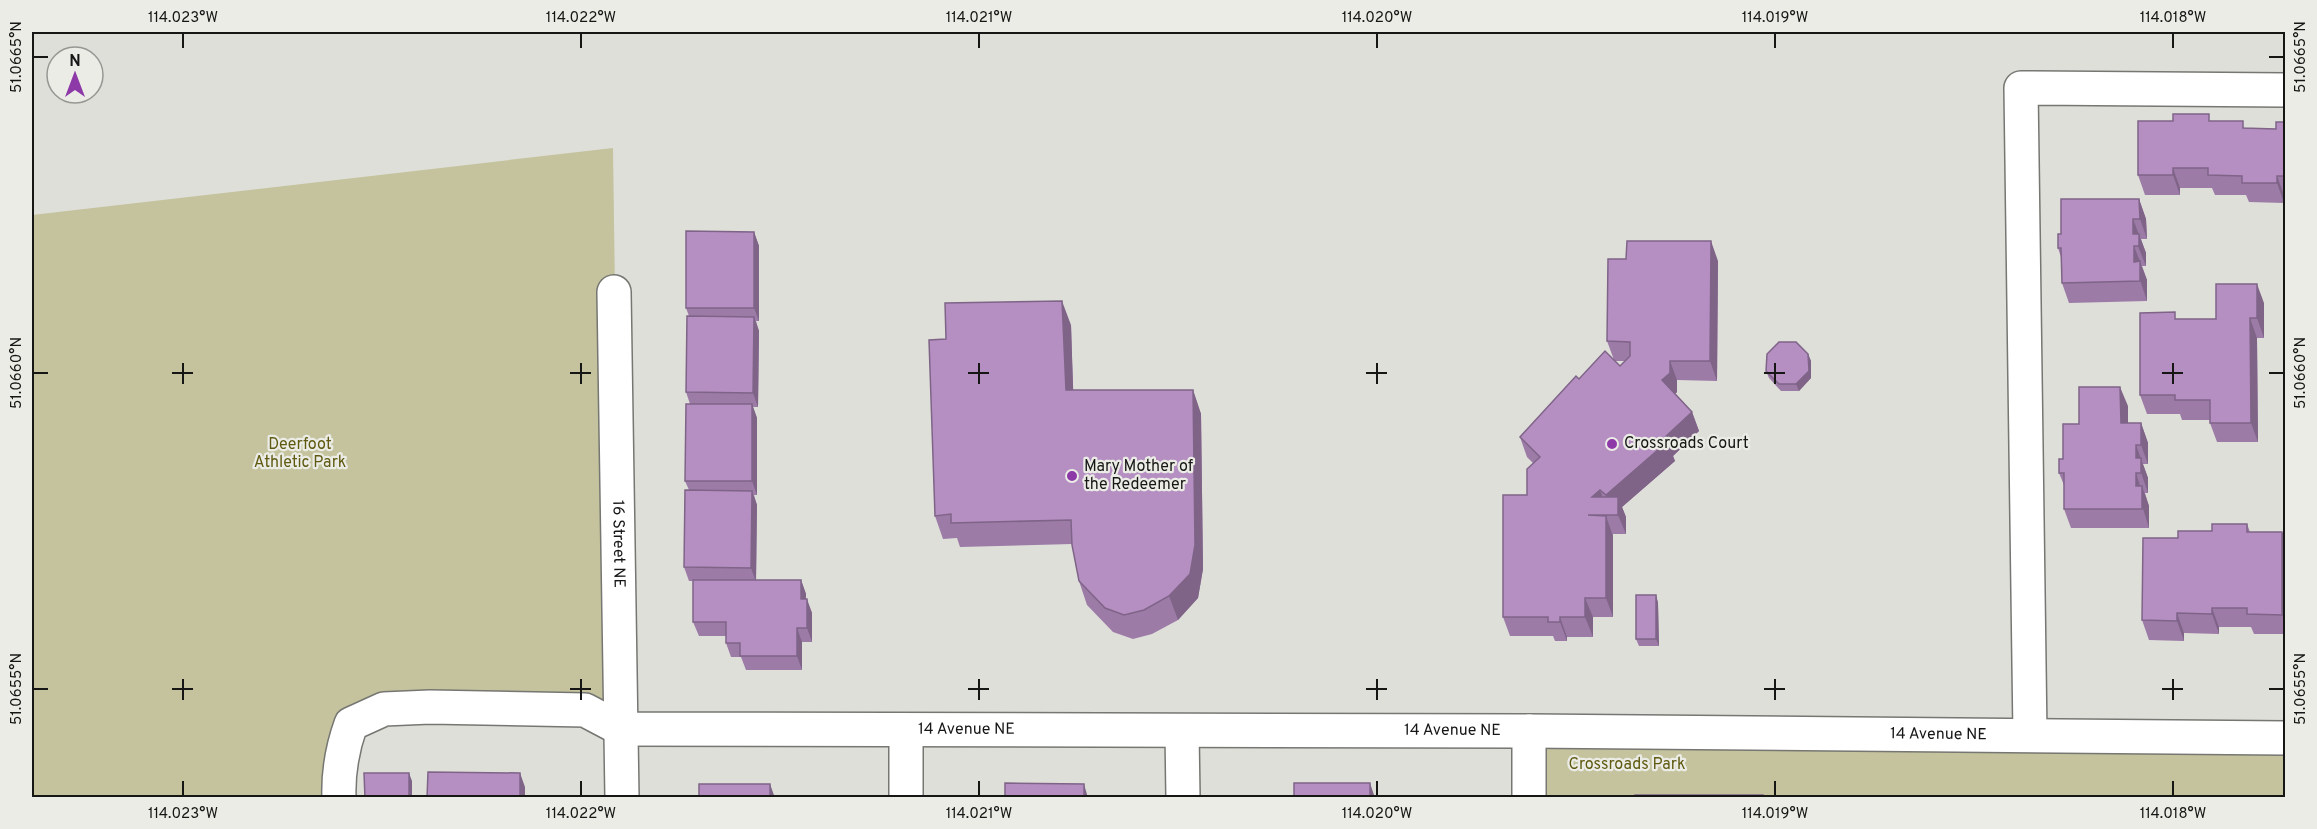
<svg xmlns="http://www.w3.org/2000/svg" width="2317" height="829" font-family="Overpass,sans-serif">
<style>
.green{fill:#c4c39d}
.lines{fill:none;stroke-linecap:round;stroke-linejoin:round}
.minor-casing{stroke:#767672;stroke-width:36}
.minor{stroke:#fff;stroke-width:33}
.wall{fill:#9c7ba7;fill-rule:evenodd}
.shaded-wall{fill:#7f6488}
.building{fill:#b58fc2;stroke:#7f6488;stroke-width:1.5}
.ticks{fill:none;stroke:#161615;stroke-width:2}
.poi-dot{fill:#8d39a7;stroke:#ecece7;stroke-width:2}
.labels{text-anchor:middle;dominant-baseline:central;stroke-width:4.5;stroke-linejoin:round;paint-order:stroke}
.poi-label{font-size:16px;fill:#161615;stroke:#ecece7;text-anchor:start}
.park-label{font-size:16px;fill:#5f5a10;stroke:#ecece7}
.street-label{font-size:16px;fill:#161615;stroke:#ecece7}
.neatline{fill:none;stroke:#161615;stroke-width:2}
.ticks-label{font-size:15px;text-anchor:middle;fill:#161615}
</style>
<rect width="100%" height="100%" fill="#dfdfda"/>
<g class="green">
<path d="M613,148L621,729L585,710L351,724L339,797H32V215Z"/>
<path d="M1529,731L2285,738V797H1529Z"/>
</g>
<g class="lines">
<g class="minor-casing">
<g id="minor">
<path id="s1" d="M614,292L622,798"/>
<path d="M1182,731L1183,798"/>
<path d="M1529,731V798"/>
<path d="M2030,735L2021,88L2286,90"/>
<path id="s2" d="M339,798C338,771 342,749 351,724L384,709L430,707L585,710L621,729L1529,731L2286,738"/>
<path d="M906,798V731"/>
</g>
</g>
<use href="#minor" class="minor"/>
</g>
<g class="wall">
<path d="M2173,121H2211L2246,128L2276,129L2286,122V195H2284V203L2249,202L2246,195H2215L2212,188H2180V195H2145L2138,175Z"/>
<path d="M2139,199L2146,219L2147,239H2141L2146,253V266H2142L2147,280V301L2069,303L2062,283L2061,257L2058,248L2061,234Z"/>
<path d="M754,232L759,246V321H756L759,331L758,407H753L757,418V495H754L757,505L756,580H801L806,594V599L812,613V642H802V670H746L741,657H731L726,643V636H699L693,622V581H689L684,567L689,490L685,481L690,404L686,392L689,316L686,308Z"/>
<path d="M1626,259L1718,261L1717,381L1677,380V392L1675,394L1692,412L1699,431L1673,456L1675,461L1622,507L1626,517V534H1613V617H1593V637H1567V641H1555L1553,636H1510L1503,617L1533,463L1527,457L1520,437L1579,379L1614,360L1607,341ZM1615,361H1626L1620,366Z"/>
<path d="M2264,303V338H2257L2258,442H2217L2210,423V420H2182L2180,414H2147L2140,395L2177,319H2216Z"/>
<path d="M1071,325L1073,390H1193L1201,414L1203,569L1198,598L1178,620L1152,634L1133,639L1113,632L1087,605L1079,581L1072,544L960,547L957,538L943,539L935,516L946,339Z"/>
<path d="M1808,354L1811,361V378L1799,391H1781L1769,378L1766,371Z"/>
<path d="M2128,406V423H2141L2148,443V464H2143L2148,478V493H2145L2149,506V528H2071L2064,509V485L2059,473L2063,459L2079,424Z"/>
<path d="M2247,524L2250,532H2282L2286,540V634H2254L2251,627H2219V634L2184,633V641L2149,640L2142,620L2212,531Z"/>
<path d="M1656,595L1658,603L1659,646H1639L1636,639Z"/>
</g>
<g class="shaded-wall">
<path d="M2173,168L2180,188V195L2173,175Z"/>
<path d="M2277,176L2284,195V203L2277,183Z"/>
<path d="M2139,199L2146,219L2147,239L2140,219Z"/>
<path d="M2133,219L2146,253V266L2133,234Z"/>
<path d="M754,232L759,246V321L754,308Z"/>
<path d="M1711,241L1718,261L1717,381L1710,361Z"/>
<path d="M2134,246L2147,280V301L2134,262Z"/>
<path d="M2257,284L2264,303V338L2257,318Z"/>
<path d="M1062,301L1071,325L1074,414L1066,390Z"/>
<path d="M754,317L759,331L758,407L753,393Z"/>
<path d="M2250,318L2257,338L2258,442L2251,423Z"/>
<path d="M1808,354L1811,361V378L1799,391L1796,384Z"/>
<path d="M1670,361L1677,380V392L1669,400L1662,380Z"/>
<path d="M2120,387L2128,406V443L2121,423Z"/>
<path d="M1193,390L1201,414L1203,569L1198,598L1178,620L1169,596Z"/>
<path d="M752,404L757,418V495L752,481Z"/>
<path d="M1692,412L1699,431L1673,456L1675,461L1622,507L1626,517V534L1618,515H1613L1606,495L1664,438Z"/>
<path d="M2141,423L2148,443V464L2141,445Z"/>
<path d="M2136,445L2148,478V493L2136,458Z"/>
<path d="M2136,473L2142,492V486L2149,506V528L2136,486Z"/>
<path d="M1600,490L1607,509L1592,497Z"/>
<path d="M752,491L757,505L756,582L751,568Z"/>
<path d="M1606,516L1613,536V617L1606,598Z"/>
<path d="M2282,532L2286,540V625L2282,615Z"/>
<path d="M801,580L806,594V613L801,599Z"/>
<path d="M1656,595L1658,603L1659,646L1656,639Z"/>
<path d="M1585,598L1593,617V637L1585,617Z"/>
<path d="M807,599L812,613V642L807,628Z"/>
<path d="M2212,608L2219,627V634L2212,614Z"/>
<path d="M2177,613L2184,633V641L2177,621Z"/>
<path d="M1560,617L1567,637V641L1560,622Z"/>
<path d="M797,628L802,642V670L797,656Z"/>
<path d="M409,773L412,781V798H409Z"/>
<path d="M520,773L525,787V798H520Z"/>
<path d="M1370,783L1375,798H1370Z"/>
<path d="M770,784L775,798H770Z"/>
<path d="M1084,784L1088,798H1084Z"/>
</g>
<g class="building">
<path d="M2173,114H2209V121H2243V128L2276,129V122H2286V176H2277V183H2242V176L2208,175V168H2173V175H2138V121H2173Z"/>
<path d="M2061,199H2139L2140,219H2133V234H2139V246H2134V262L2140,261V281L2062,283L2061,248H2058V234H2061Z"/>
<path d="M686,231L754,232V308H686Z"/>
<path d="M1627,241H1711L1710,361H1670V373L1662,380L1692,412L1664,438L1667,442L1606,495L1600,490L1592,497H1618V515H1588L1606,516V598H1585V617H1560V622H1548V617H1503V495H1527V469L1540,457L1520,437L1576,376L1579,379L1605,351L1620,366L1630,356V342L1607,341L1608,259H1626Z"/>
<path d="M2216,284H2257V318H2250L2251,423H2210V400H2175V395H2140V313L2175,312V319H2216Z"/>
<path d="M1062,301L1066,390H1193L1195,545L1190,574L1169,596L1144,610L1124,615L1105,608L1079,581L1072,545L1071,520L951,523V514L935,516L929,340L946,339L945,303Z"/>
<path d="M687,316L754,317L753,393L686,392Z"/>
<path d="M1779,342H1796L1808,354L1809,371L1796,384H1779L1766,371L1767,354Z"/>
<path d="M2079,387H2120L2121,423H2141V445H2136V458H2141V473H2136V486H2142V509H2064V473H2059V459H2063V424H2079Z"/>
<path d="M686,404H752V481H685Z"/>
<path d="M685,490L752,491L751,568L684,567Z"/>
<path d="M2212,524H2247V532H2282V615L2247,614V608H2212V614L2177,613V621L2142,620L2143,538H2178V531H2212Z"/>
<path d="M693,580H801V599H807V628H797V656H740V643H726V622H693Z"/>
<rect x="1636" y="595" width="20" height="44"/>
<path d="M428,772L520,773V798H427Z"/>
<path d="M364,773H409V798H365Z"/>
<path d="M1005,783L1084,784V798H1005Z"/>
<rect x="1294" y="783" width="76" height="15"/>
<rect x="699" y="784" width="71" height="14"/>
<rect x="1635" y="795" width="128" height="3"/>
</g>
<path class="ticks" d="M183,33V48M581,33V48M979,33V48M1377,33V48M1775,33V48M2173,33V48M33,57H48M2269,57H2284M183,363V384M581,363V384M979,363V384M1377,363V384M1775,363V384M2173,363V384M33,373H48M172,373H193M570,373H591M968,373H989M1366,373H1387M1764,373H1785M2162,373H2183M2269,373H2284M183,679V700M581,679V700M979,679V700M1377,679V700M1775,679V700M2173,679V700M33,689H48M172,689H193M570,689H591M968,689H989M1366,689H1387M1764,689H1785M2162,689H2183M2269,689H2284M183,781V796M581,781V796M979,781V796M1377,781V796M1775,781V796M2173,781V796"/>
<g class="poi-dot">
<circle cx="1612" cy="444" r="6"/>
<circle cx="1072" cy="476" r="6"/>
</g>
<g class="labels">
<g class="poi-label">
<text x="1624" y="444">Crossroads Court</text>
<text x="1084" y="467">Mary Mother of<tspan x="1084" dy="18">the Redeemer</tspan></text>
</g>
<g class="park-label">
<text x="300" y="445">Deerfoot<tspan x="300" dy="18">Athletic Park</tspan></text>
<text x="1627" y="765">Crossroads Park</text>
</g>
<g class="street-label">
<text stroke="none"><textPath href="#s1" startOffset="252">16 Street NE</textPath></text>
<text stroke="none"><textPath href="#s2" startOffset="699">14 Avenue NE</textPath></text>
<text stroke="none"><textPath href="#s2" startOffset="1185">14 Avenue NE</textPath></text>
<text stroke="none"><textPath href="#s2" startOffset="1671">14 Avenue NE</textPath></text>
</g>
</g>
<rect width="2317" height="829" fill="none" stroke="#ecece7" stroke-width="66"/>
<g transform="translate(75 75)"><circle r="28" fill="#ecece7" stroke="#969693" stroke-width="1.5"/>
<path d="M0-4.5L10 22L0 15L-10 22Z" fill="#8d39a7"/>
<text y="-9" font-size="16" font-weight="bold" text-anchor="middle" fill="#161615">N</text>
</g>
<rect x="33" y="33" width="2251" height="763" class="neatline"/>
<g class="ticks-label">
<text x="183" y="22">114.023°W</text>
<text x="581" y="22">114.022°W</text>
<text x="979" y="22">114.021°W</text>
<text x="1377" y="22">114.020°W</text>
<text x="1775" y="22">114.019°W</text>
<text x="2173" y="22">114.018°W</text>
<text transform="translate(16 57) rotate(-90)" y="5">51.0665°N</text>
<text transform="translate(2300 57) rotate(-90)" y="5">51.0665°N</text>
<text transform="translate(16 373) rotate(-90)" y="5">51.0660°N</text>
<text transform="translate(2300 373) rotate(-90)" y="5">51.0660°N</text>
<text transform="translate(16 689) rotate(-90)" y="5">51.0655°N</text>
<text transform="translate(2300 689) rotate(-90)" y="5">51.0655°N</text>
<text x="183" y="818">114.023°W</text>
<text x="581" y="818">114.022°W</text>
<text x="979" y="818">114.021°W</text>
<text x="1377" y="818">114.020°W</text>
<text x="1775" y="818">114.019°W</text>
<text x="2173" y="818">114.018°W</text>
</g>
</svg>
